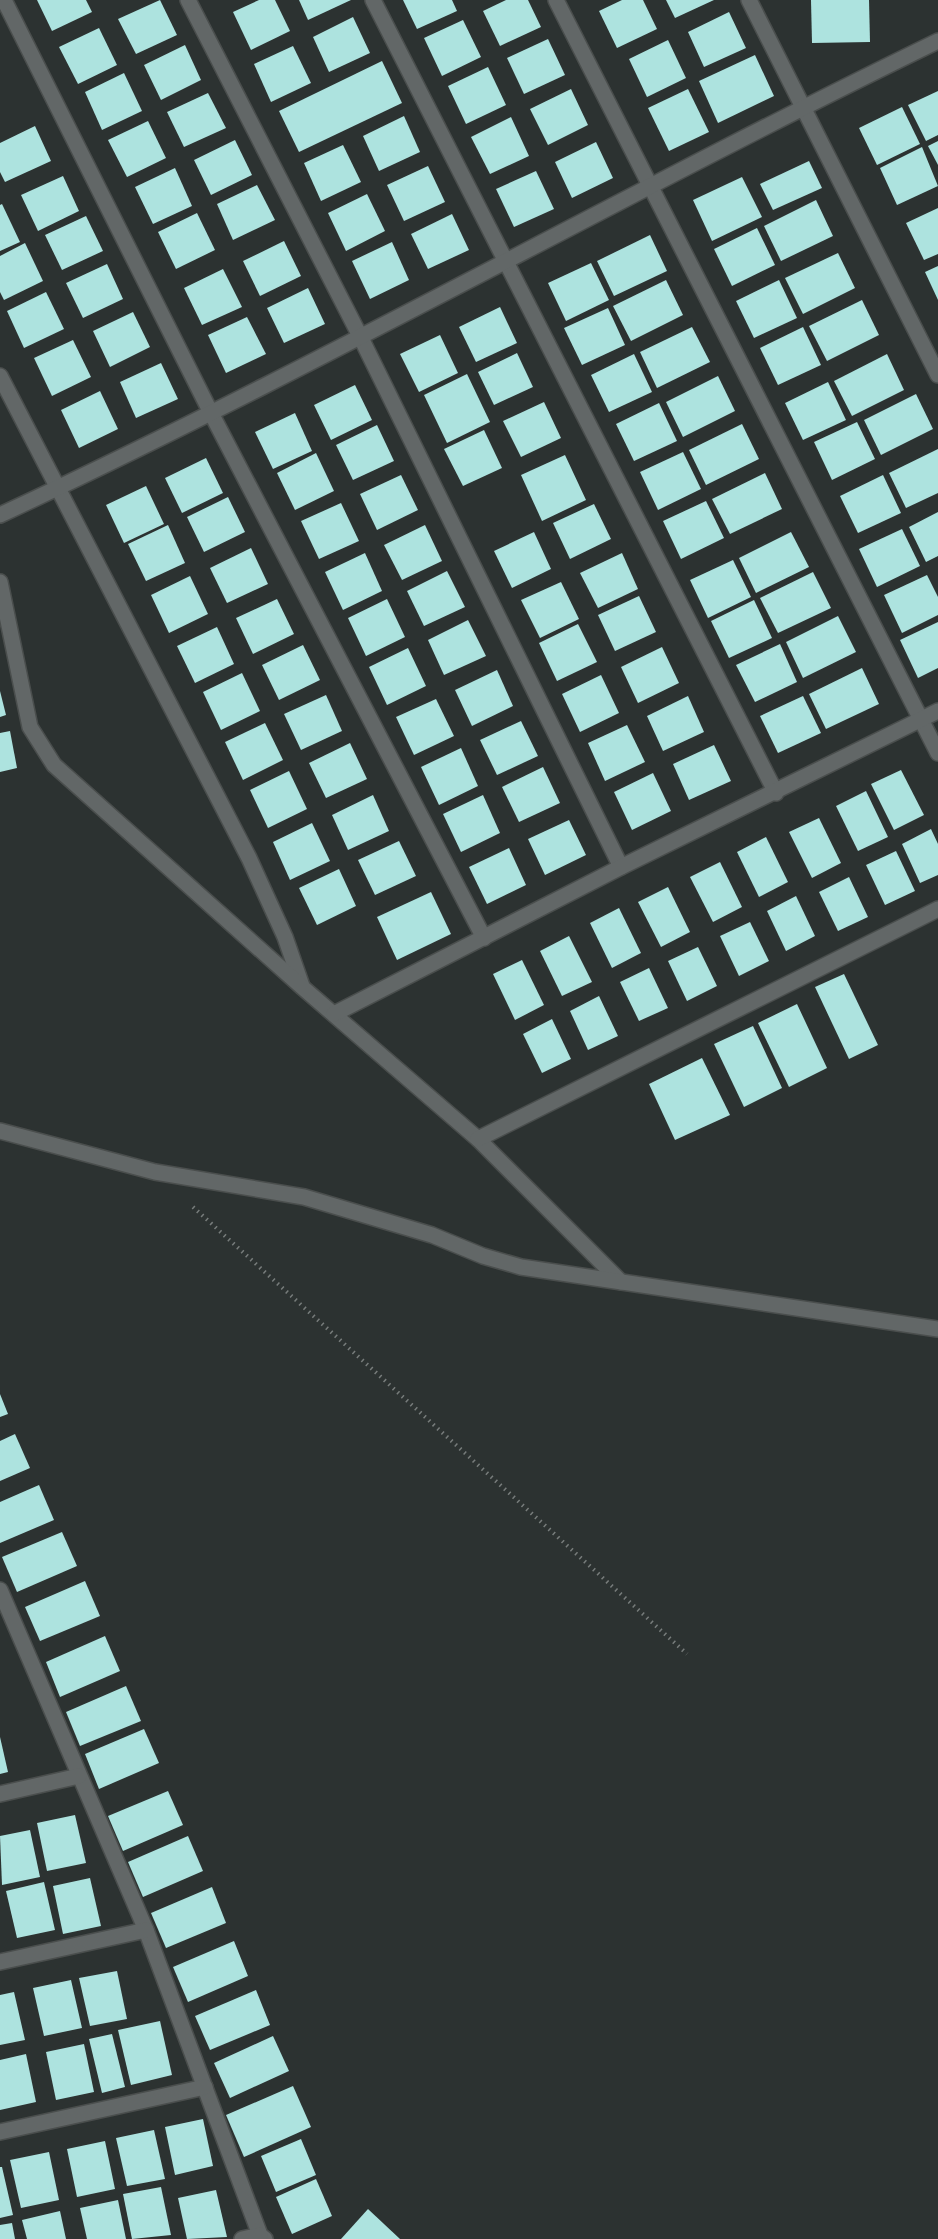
<svg xmlns="http://www.w3.org/2000/svg" width="938" height="2239" font-family="'Exo 2',sans-serif">
<style>
.building{fill:#ade3df}
.lines{fill:none;stroke-linecap:round;stroke-linejoin:round}
.minor-casing{stroke:#4a4e4d;stroke-width:18}
.path{stroke:#777c7b;stroke-width:4;stroke-dasharray:1.5 4.5;stroke-linecap:butt}
.minor{stroke:#626767;stroke-width:15}
</style>
<rect width="100%" height="100%" fill="#2c3231"/>
<g class="building">
<path d="M37,0H86L92,12L52,31Z"/>
<path d="M160,0L177,35L136,54L118,19Z"/>
<path d="M259,0H275L290,31L251,50L233,12Z"/>
<path d="M299,0H351L308,20Z"/>
<path d="M403,0H452L457,11L417,29Z"/>
<path d="M506,0H528L541,27L500,46L483,11Z"/>
<path d="M622,0H643L657,29L617,48L599,11Z"/>
<path d="M666,0H714L675,18Z"/>
<path d="M811,0H869L870,42L812,43Z"/>
<path d="M729,12L746,48L704,67L688,32Z"/>
<path d="M353,17L370,53L329,72L313,37Z"/>
<path d="M463,20L481,57L442,76L424,38Z"/>
<path d="M99,28L117,65L78,84L59,47Z"/>
<path d="M548,39L565,75L524,94L507,58Z"/>
<path d="M668,40L686,78L647,97L629,59Z"/>
<path d="M185,45L201,80L161,100L144,65Z"/>
<path d="M293,46L311,83L271,102L254,64Z"/>
<path d="M755,55L774,96L718,123L699,81Z"/>
<path d="M382,61L402,103L299,152L279,111Z"/>
<path d="M488,67L506,105L466,124L448,86Z"/>
<path d="M124,73L142,111L102,130L85,92Z"/>
<path d="M571,89L588,125L548,145L530,109Z"/>
<path d="M688,89L709,132L669,151L648,108Z"/>
<path d="M938,91V135L926,141L908,105Z"/>
<path d="M208,93L226,128L184,147L167,112Z"/>
<path d="M902,107L920,144L877,165L859,128Z"/>
<path d="M404,116L420,152L379,171L363,136Z"/>
<path d="M511,117L529,156L490,174L471,137Z"/>
<path d="M148,121L166,158L127,177L108,140Z"/>
<path d="M35,126L51,161L5,182L0,172V143Z"/>
<path d="M235,140L252,175L211,195L194,160Z"/>
<path d="M938,141V165L928,146Z"/>
<path d="M596,142L613,178L572,198L555,162Z"/>
<path d="M343,145L361,182L321,201L304,163Z"/>
<path d="M922,147L938,186L897,205L880,168Z"/>
<path d="M809,161L822,188L773,210L760,184Z"/>
<path d="M428,166L445,202L404,221L387,185Z"/>
<path d="M175,168L192,206L153,224L135,187Z"/>
<path d="M536,171L554,209L514,227L496,189Z"/>
<path d="M63,176L79,211L38,231L21,195Z"/>
<path d="M742,177L762,217L712,241L693,200Z"/>
<path d="M257,185L275,220L233,240L217,204Z"/>
<path d="M367,194L385,231L346,251L328,213Z"/>
<path d="M816,200L833,236L781,261L764,226Z"/>
<path d="M2,204L20,242L0,251V205Z"/>
<path d="M938,208V254L924,260L906,223Z"/>
<path d="M197,213L215,250L176,269L158,232Z"/>
<path d="M452,214L469,250L428,269L411,234Z"/>
<path d="M86,216L103,251L62,270L45,235Z"/>
<path d="M757,228L775,265L732,286L714,249Z"/>
<path d="M650,235L667,271L614,296L597,261Z"/>
<path d="M284,241L301,276L260,296L243,261Z"/>
<path d="M392,242L409,280L370,299L352,261Z"/>
<path d="M25,243L43,281L4,300L0,292V256Z"/>
<path d="M838,253L855,288L803,314L785,278Z"/>
<path d="M591,263L609,300L566,321L548,283Z"/>
<path d="M107,264L123,299L83,318L66,283Z"/>
<path d="M938,266V300L925,272Z"/>
<path d="M223,269L242,307L202,325L184,288Z"/>
<path d="M666,280L683,315L631,341L613,306Z"/>
<path d="M779,280L797,318L754,338L736,301Z"/>
<path d="M308,288L325,324L284,343L267,308Z"/>
<path d="M46,292L64,329L24,348L7,311Z"/>
<path d="M862,300L879,335L827,361L809,326Z"/>
<path d="M500,307L517,343L476,362L459,327Z"/>
<path d="M608,308L625,345L582,365L564,328Z"/>
<path d="M133,312L150,347L110,367L93,331Z"/>
<path d="M247,317L266,354L226,373L208,335Z"/>
<path d="M692,327L710,362L657,388L640,352Z"/>
<path d="M803,327L821,365L778,385L760,348Z"/>
<path d="M440,335L458,373L419,392L400,354Z"/>
<path d="M73,340L91,377L52,396L34,358Z"/>
<path d="M517,353L533,387L494,405L478,372Z"/>
<path d="M634,354L652,392L609,412L591,375Z"/>
<path d="M887,354L904,390L852,416L834,381Z"/>
<path d="M161,363L178,399L136,418L120,382Z"/>
<path d="M467,374L490,422L447,443L424,395Z"/>
<path d="M718,376L735,411L683,437L666,402Z"/>
<path d="M828,382L846,420L803,440L785,403Z"/>
<path d="M355,385L372,420L331,440L314,405Z"/>
<path d="M100,391L118,429L79,448L61,410Z"/>
<path d="M916,394L933,429L881,455L864,420Z"/>
<path d="M544,402L561,438L521,457L503,421Z"/>
<path d="M659,403L677,441L634,461L616,424Z"/>
<path d="M295,413L312,451L273,469L255,432Z"/>
<path d="M857,422L875,459L832,480L814,442Z"/>
<path d="M742,424L759,459L706,485L689,450Z"/>
<path d="M377,425L394,461L353,480L336,445Z"/>
<path d="M484,430L502,468L463,486L444,449Z"/>
<path d="M938,449V493L906,508L889,473Z"/>
<path d="M683,452L701,489L658,510L640,472Z"/>
<path d="M316,453L334,491L295,510L277,473Z"/>
<path d="M565,455L586,500L542,521L521,475Z"/>
<path d="M206,458L223,493L182,513L165,478Z"/>
<path d="M765,473L782,509L730,534L712,499Z"/>
<path d="M401,475L418,510L377,530L360,494Z"/>
<path d="M883,475L901,513L858,533L840,496Z"/>
<path d="M146,486L164,524L124,543L106,505Z"/>
<path d="M228,497L245,532L204,552L187,517Z"/>
<path d="M706,501L724,538L681,559L663,521Z"/>
<path d="M341,503L359,541L319,559L301,521Z"/>
<path d="M594,504L611,539L570,559L553,523Z"/>
<path d="M938,512V556L926,562L909,527Z"/>
<path d="M168,525L185,563L146,581L128,544Z"/>
<path d="M425,525L442,561L402,580L384,545Z"/>
<path d="M902,529L920,566L877,587L859,549Z"/>
<path d="M534,532L551,569L512,588L494,551Z"/>
<path d="M791,532L809,567L756,593L739,558Z"/>
<path d="M251,548L268,584L227,603L210,568Z"/>
<path d="M365,553L382,591L343,610L325,572Z"/>
<path d="M622,553L638,589L598,608L580,573Z"/>
<path d="M733,560L751,597L708,618L690,580Z"/>
<path d="M447,571L465,607L424,626L407,591Z"/>
<path d="M813,572L831,608L778,633L760,598Z"/>
<path d="M927,575L938,597V615L902,633L884,595Z"/>
<path d="M190,576L208,614L169,633L151,595Z"/>
<path d="M561,582L579,619L540,638L521,600Z"/>
<path d="M639,596L656,632L615,651L598,615Z"/>
<path d="M277,599L294,634L253,654L236,618Z"/>
<path d="M387,599L405,637L366,656L348,618Z"/>
<path d="M754,600L772,638L729,658L711,621Z"/>
<path d="M838,616L856,652L803,678L786,642Z"/>
<path d="M468,620L486,656L444,675L428,640Z"/>
<path d="M938,622V668L918,678L900,640Z"/>
<path d="M578,624L597,662L557,681L539,643Z"/>
<path d="M217,627L234,664L195,683L177,646Z"/>
<path d="M780,644L797,682L755,702L736,665Z"/>
<path d="M303,645L320,680L279,700L262,665Z"/>
<path d="M662,647L679,683L638,703L621,667Z"/>
<path d="M408,648L426,686L387,705L369,667Z"/>
<path d="M862,668L879,704L826,729L809,694Z"/>
<path d="M497,670L513,706L472,726L455,690Z"/>
<path d="M242,673L260,711L221,730L203,692Z"/>
<path d="M601,675L619,713L580,732L562,694Z"/>
<path d="M0,691L6,715L0,717Z"/>
<path d="M326,695L342,731L301,750L284,714Z"/>
<path d="M688,696L704,732L663,751L647,716Z"/>
<path d="M803,696L821,733L778,753L760,716Z"/>
<path d="M436,699L454,736L414,755L396,717Z"/>
<path d="M521,721L538,756L497,775L480,740Z"/>
<path d="M265,723L283,760L243,780L225,742Z"/>
<path d="M627,725L645,762L605,781L588,743Z"/>
<path d="M10,731L17,768L0,772V733Z"/>
<path d="M350,743L367,779L326,798L309,763Z"/>
<path d="M714,745L731,781L689,800L673,764Z"/>
<path d="M461,748L478,786L439,805L421,767Z"/>
<path d="M543,767L560,803L519,822L502,787Z"/>
<path d="M901,770L924,815L894,830L871,784Z"/>
<path d="M289,771L307,809L268,828L250,790Z"/>
<path d="M653,773L671,811L632,830L614,792Z"/>
<path d="M866,791L888,837L858,851L836,806Z"/>
<path d="M373,795L389,831L348,850L332,815Z"/>
<path d="M483,795L500,833L461,852L443,814Z"/>
<path d="M819,818L841,863L812,878L789,832Z"/>
<path d="M569,820L586,855L545,875L528,839Z"/>
<path d="M312,823L330,861L290,880L273,842Z"/>
<path d="M931,829L938,844V875L920,883L902,844Z"/>
<path d="M766,837L788,882L759,897L737,852Z"/>
<path d="M399,841L416,876L375,895L358,860Z"/>
<path d="M509,848L526,885L487,904L469,867Z"/>
<path d="M896,851L915,891L885,905L866,865Z"/>
<path d="M720,862L742,907L713,922L690,877Z"/>
<path d="M339,869L356,906L317,925L299,888Z"/>
<path d="M849,877L868,917L838,931L819,892Z"/>
<path d="M668,887L690,932L661,947L638,902Z"/>
<path d="M431,892L451,934L397,960L377,917Z"/>
<path d="M796,896L815,936L786,951L767,911Z"/>
<path d="M619,908L641,953L612,968L590,923Z"/>
<path d="M750,922L769,961L739,976L720,936Z"/>
<path d="M569,936L592,982L562,996L540,951Z"/>
<path d="M698,947L717,986L687,1001L668,961Z"/>
<path d="M522,960L544,1005L515,1020L493,974Z"/>
<path d="M649,968L668,1008L639,1021L620,982Z"/>
<path d="M844,974L878,1045L849,1059L815,987Z"/>
<path d="M599,996L618,1036L588,1050L570,1011Z"/>
<path d="M797,1004L827,1068L789,1087L758,1023Z"/>
<path d="M552,1019L571,1059L542,1073L523,1034Z"/>
<path d="M753,1026L782,1088L744,1107L714,1044Z"/>
<path d="M702,1058L730,1115L675,1140L649,1084Z"/>
<path d="M0,1394L8,1414L0,1417Z"/>
<path d="M15,1434L30,1468L0,1481V1441Z"/>
<path d="M39,1485L54,1520L0,1543V1502Z"/>
<path d="M62,1532L77,1566L17,1592L2,1557Z"/>
<path d="M85,1581L100,1616L40,1641L25,1607Z"/>
<path d="M105,1636L120,1671L60,1697L46,1662Z"/>
<path d="M126,1686L141,1721L80,1746L66,1712Z"/>
<path d="M144,1729L159,1763L99,1789L85,1754Z"/>
<path d="M0,1737L8,1772L0,1774Z"/>
<path d="M168,1791L183,1825L123,1851L108,1816Z"/>
<path d="M75,1815L86,1863L47,1871L37,1823Z"/>
<path d="M30,1830L40,1877L2,1885L0,1836Z"/>
<path d="M188,1836L203,1871L143,1897L128,1862Z"/>
<path d="M90,1878L101,1926L63,1934L53,1886Z"/>
<path d="M44,1882L55,1930L17,1938L6,1891Z"/>
<path d="M212,1887L226,1923L166,1948L151,1913Z"/>
<path d="M234,1941L248,1976L188,2002L173,1967Z"/>
<path d="M117,1971L127,2019L90,2026L79,1978Z"/>
<path d="M71,1980L82,2028L44,2036L33,1988Z"/>
<path d="M256,1990L270,2025L210,2050L195,2016Z"/>
<path d="M14,1992L25,2040L0,2045V1995Z"/>
<path d="M160,2021L172,2075L131,2085L118,2030Z"/>
<path d="M112,2034L125,2087L102,2093L89,2039Z"/>
<path d="M273,2036L289,2071L230,2098L214,2063Z"/>
<path d="M84,2044L94,2092L56,2100L46,2052Z"/>
<path d="M26,2054L36,2102L0,2110V2060Z"/>
<path d="M293,2086L311,2127L244,2157L226,2115Z"/>
<path d="M203,2119L213,2166L175,2175L165,2127Z"/>
<path d="M154,2130L165,2179L127,2186L116,2138Z"/>
<path d="M301,2139L316,2175L276,2192L261,2156Z"/>
<path d="M105,2141L115,2189L77,2197L67,2149Z"/>
<path d="M49,2152L59,2200L21,2208L10,2160Z"/>
<path d="M0,2167H2L13,2215L0,2218Z"/>
<path d="M316,2179L332,2216L292,2234L276,2197Z"/>
<path d="M161,2187L171,2235L132,2239L123,2194Z"/>
<path d="M216,2190L227,2237L187,2239L178,2198Z"/>
<path d="M118,2200L126,2239H87L80,2208Z"/>
<path d="M368,2209L400,2239H341Z"/>
<path d="M60,2211L66,2239H27L22,2220Z"/>
<path d="M12,2223L15,2239H0V2225Z"/>
</g>
<g class="lines">
<g class="minor-casing">
<g id="minor">
<path d="M4,0L210,411L484,938"/>
<path d="M188,0L361,338L621,867"/>
<path d="M373,0L776,793"/>
<path d="M556,0L938,753"/>
<path d="M749,0L938,375"/>
<path d="M0,376L249,858L285,937L302,986"/>
<path d="M0,515C318,367 623,194 938,41"/>
<path d="M0,582L30,727L54,765L302,987L478,1139L621,1282"/>
<path d="M334,1014L621,867L938,711"/>
<path d="M0,1131L155,1172L304,1197L432,1235L483,1256L521,1267L938,1329"/>
<path d="M478,1139L938,909"/>
<path d="M0,1590L146,1930L260,2235L265,2239"/>
<path d="M0,1794L79,1776"/>
<path d="M0,1962L146,1930"/>
<path d="M0,2132L205,2087"/>
<path d="M242,2239L260,2235"/>
</g>
</g>
<path class="path" d="M193,1207L687,1654"/>
<use href="#minor" class="minor"/>
</g>
</svg>
